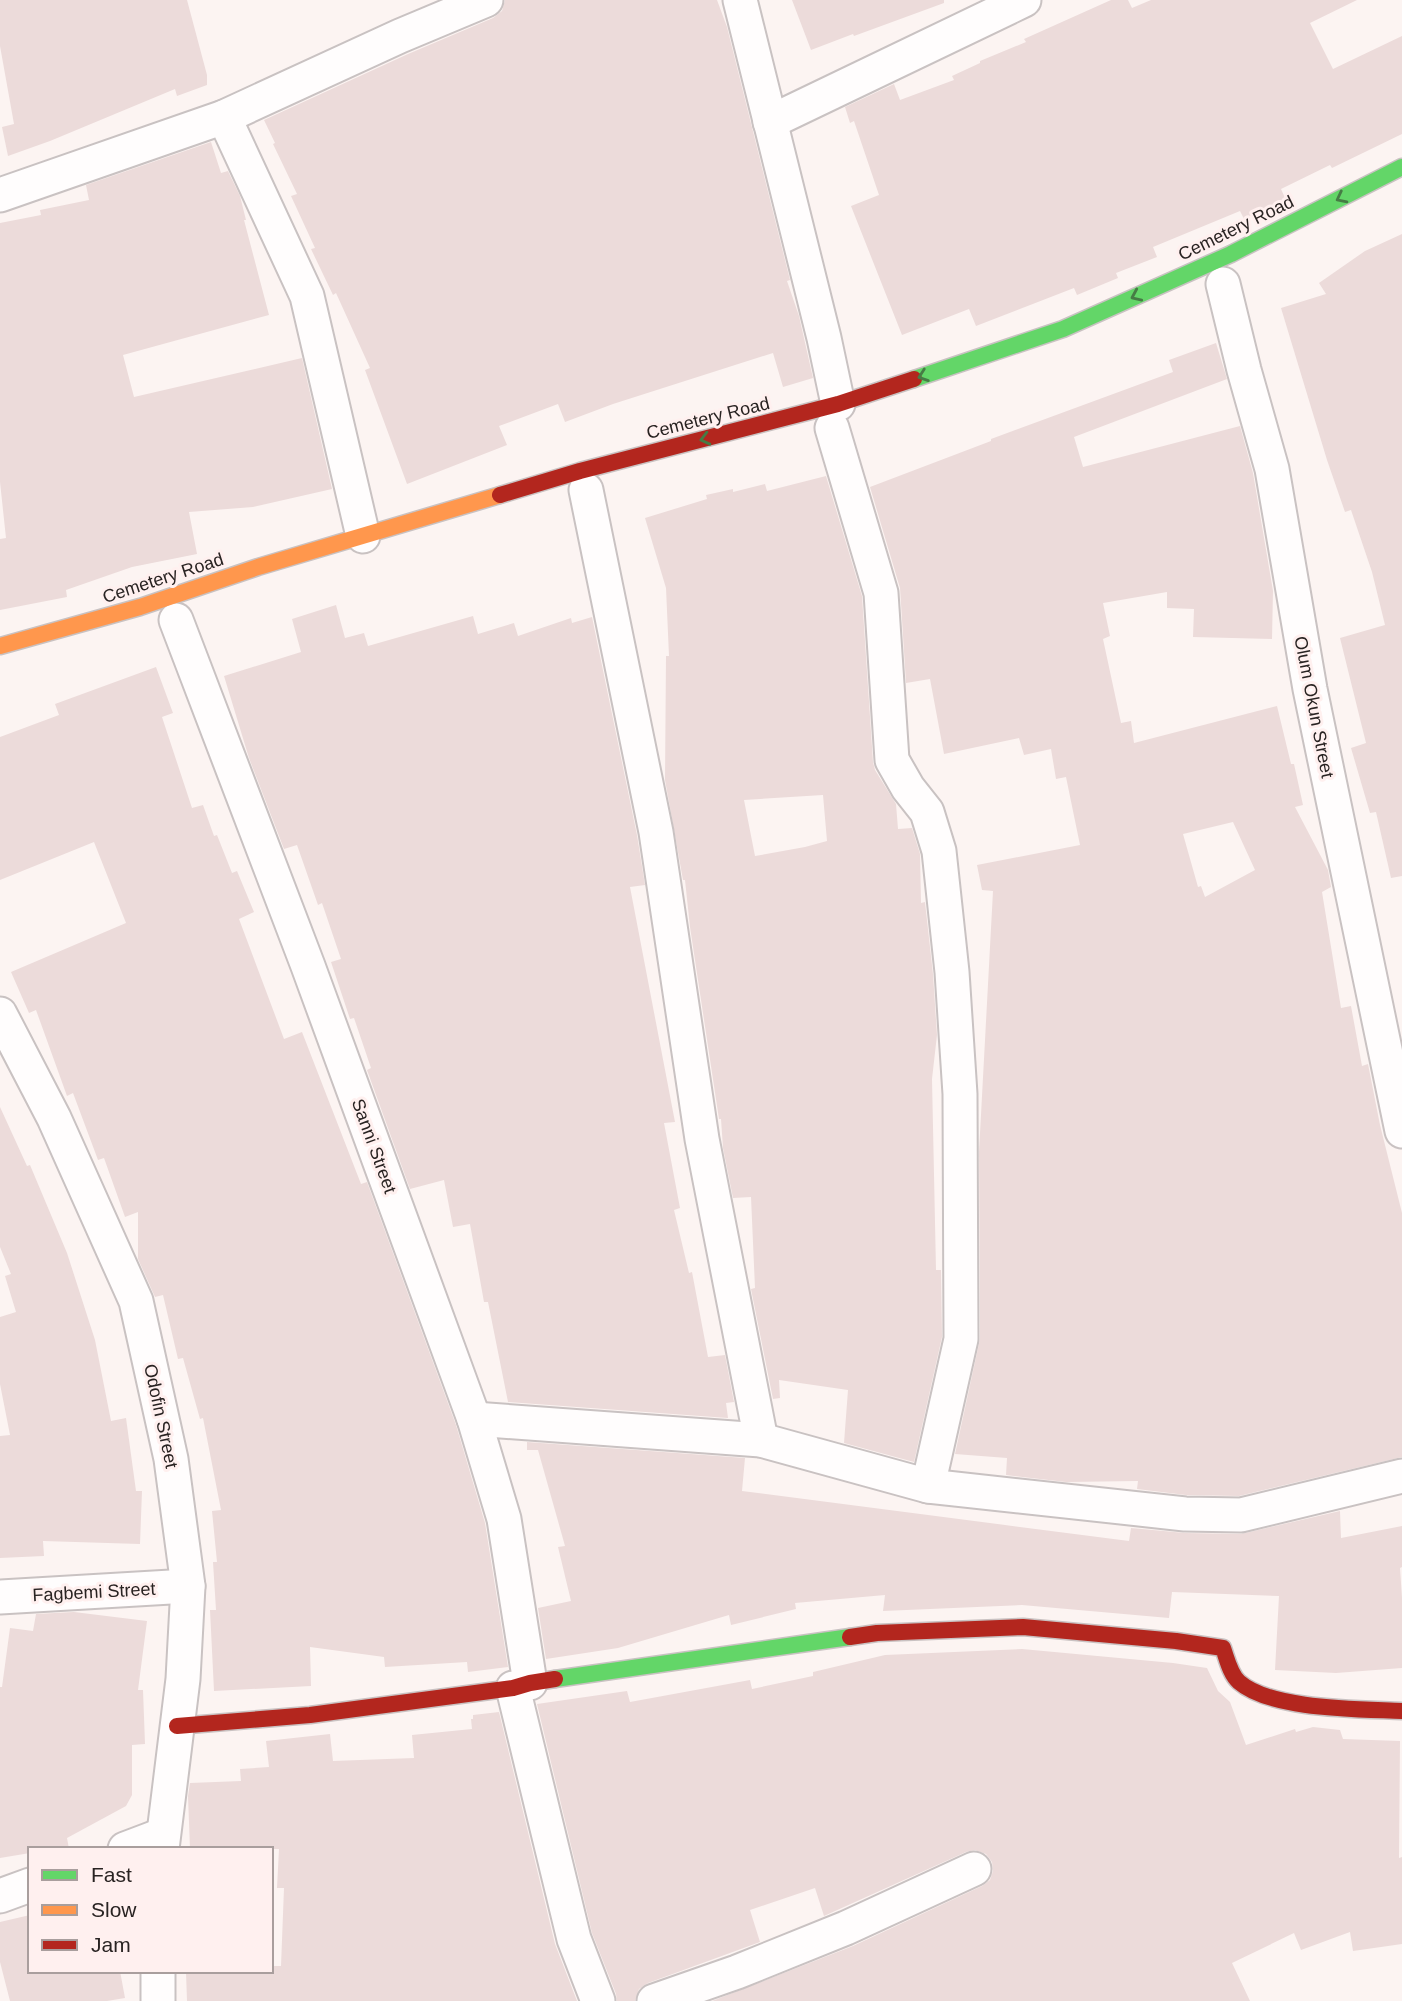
<svg xmlns="http://www.w3.org/2000/svg" width="1402" height="2001" font-family="Helvetica,sans-serif">
<style>
.building{fill:#ecdbda;fill-rule:evenodd}
.lines{fill:none;stroke-linecap:round;stroke-linejoin:round}
.street-casing{stroke:#c9c2c2;stroke-width:37}
.fast-casing{stroke:#c9c2c2;stroke-width:19}
.slow-casing{stroke:#c9c2c2;stroke-width:19}
.jam-casing{stroke:#c9c2c2;stroke-width:19}
.street{stroke:#fffdfd;stroke-width:33}
.fast{stroke:#63d668;stroke-width:16}
.slow{stroke:#ff974d;stroke-width:16}
.jam{stroke:#b3261e;stroke-width:16}
.oneway{stroke:#467c45}
.labels{text-anchor:middle;dominant-baseline:central;stroke-width:6;stroke-linejoin:round;paint-order:stroke}
.street-label{font-size:18px;fill:#292322;stroke:#fff0ef}
</style>
<rect width="100%" height="100%" fill="#fcf4f2"/>
<g class="building">
<path d="M0,0H187L207,75V85L177,96L175,89L50,141L8,156L2,127L14,124L0,46Z"/>
<path d="M505,0H717L727,27L790,280L787,281L799,316L813,378L783,387L773,353L613,404L565,422L558,404L499,426L507,445L407,484L365,370L370,368L336,293L333,295L311,249L315,248L291,196L297,194L273,144L275,143L264,120L408,54L493,18L502,11Z"/>
<path d="M792,0H944V3L854,36L853,34L811,50Z"/>
<path d="M1111,0H1128L1132,8L1151,0H1357L1310,23L1333,69L1402,36V134L1332,168L1330,165L1281,189L1286,200L1244,219L1240,211L1153,247L1157,257L1116,273L1118,278L1077,295L1074,288L976,326L969,309L902,335L851,206L879,195L854,121L850,123L845,107L894,84L900,100L954,80L952,76L980,63V61L1026,42L1024,39Z"/>
<path d="M211,142L221,173L228,171L240,196L246,220H244L269,315L123,355L134,397L302,358L332,489L253,507L189,512L197,554L132,567L66,590L67,597L0,610V539L6,538L0,482V223L41,215L40,210L89,200L86,185Z"/>
<path d="M1402,234V876L1391,878L1376,812L1370,813L1351,748L1366,743L1340,638L1385,625L1372,572L1351,510L1345,512L1327,460L1281,308L1326,294L1319,283L1365,251Z"/>
<path d="M1216,343L1227,379L1074,437L1083,467L1240,426L1253,473L1273,591L1272,639L1193,637L1194,609L1167,608V592L1103,603L1110,636L1103,639L1121,723L1131,721L1134,743L1277,706L1291,764H1294L1303,805L1295,807L1328,870L1331,887L1322,892L1341,1008L1351,1006L1362,1066L1368,1064L1380,1125L1402,1213V1457L1239,1496L1186,1495L1137,1489L1138,1481L1066,1482L1006,1475L1007,1458L955,1454L980,1339L979,1152L993,891L982,890L977,865L1080,845L1066,777L1056,779L1051,749L1024,755L1019,738L944,754L930,679L906,683L900,588L870,487L991,441V439L1173,372L1169,360ZM1233,822L1255,870L1205,897L1201,886L1198,887L1183,834Z"/>
<path d="M826,476L862,596L873,762L875,770L896,804L898,829L912,828L920,854L921,903L925,902L933,974L937,1035L932,1079L936,1270H941L942,1337L914,1462L844,1443L848,1390L779,1380L780,1398L773,1399L751,1289L755,1288L751,1197L733,1198L723,1148L721,1119H719L690,927L685,880H683L665,780L666,656H669L666,588L645,518L707,499L706,495L733,489V492L765,484L767,491ZM823,795L827,841L805,847L755,856L744,800Z"/>
<path d="M336,605L345,638L364,633L368,646L473,616L478,634L514,623L518,636L571,618L572,623L592,617L637,835L645,885L630,887L675,1122L664,1123L680,1208L674,1210L689,1273L692,1272L708,1357L725,1355L734,1402L726,1403L728,1418L508,1402L488,1302H484L470,1224L453,1227L444,1180L410,1189L367,1070L371,1068L354,1018L350,1019L331,962L341,959L322,903L318,905L297,845L284,849L249,758L224,676L301,652L292,619Z"/>
<path d="M156,667L173,713L162,717L192,808L203,805L214,836L217,835L232,873L237,871L254,912L239,919L284,1039L302,1032L361,1184L367,1182L456,1425L485,1523L508,1667L468,1672L467,1662L385,1667L384,1657L310,1647L311,1686L214,1691L210,1610H216L213,1562H217L212,1511L221,1510L203,1418L200,1419L183,1358L178,1359L163,1295L155,1297L138,1259V1212L125,1217L104,1158L98,1160L73,1093L67,1096L36,1010L29,1013L11,972L126,923L94,842L0,880V737L59,715L55,704Z"/>
<path d="M0,1107L27,1166L30,1165L67,1253L95,1340L111,1421L126,1418L136,1491H142L140,1544L43,1541L44,1556L0,1558V1436L10,1435L0,1384V1317L16,1312L5,1276L11,1274L0,1247Z"/>
<path d="M527,1442L745,1458L742,1491L1129,1541L1131,1528L1185,1533L1241,1534L1340,1511L1341,1538L1402,1526V1567L1400,1568L1402,1598V1668L1336,1673L1275,1670L1279,1596L1172,1592L1169,1618L1022,1605L883,1611L885,1595L795,1603L796,1609L731,1625L729,1615L618,1648L546,1659L538,1608L571,1601L558,1547L565,1546L538,1450H527Z"/>
<path d="M74,1612L147,1621L138,1690H143L145,1744L132,1745V1795L126,1806L67,1838L69,1849H30V1853L0,1858V1687H2L10,1628L33,1631L36,1614Z"/>
<path d="M1022,1649L1173,1663L1207,1668L1218,1691L1230,1702L1246,1745L1295,1729L1296,1732L1313,1727L1340,1730L1343,1739L1400,1741L1399,1858L1402,1857V1944L1353,1951L1350,1932L1301,1950L1294,1933L1232,1963L1250,2001H712L853,1946L982,1886L990,1880L993,1871L992,1862L986,1854L975,1850L966,1852L824,1916L815,1888L750,1910L760,1942L648,1983L639,1989L635,2001H617L616,1994L592,1933L537,1704L627,1691L630,1702L750,1680L752,1689L813,1676V1672L885,1655Z"/>
<path d="M499,1712L555,1944L577,2001H187L186,1972L271,1971V1966H281L284,1888H277L279,1849H190L188,1796L190,1783L241,1781L240,1769L269,1767L266,1741L330,1734L333,1761L414,1758L412,1735L472,1729L471,1719H473V1715Z"/>
<path d="M30,1915V1971H120L125,1998L107,2001H10L0,1962V1922Z"/>
</g>
<g class="lines">
<g class="street-casing">
<g id="street">
<path d="M740,0L824,338L838,404"/>
<path d="M224,117L307,296L363,536"/>
<path d="M770,122L1024,0"/>
<path d="M0,195L224,117L400,36L486,0"/>
<path d="M1223,284L1244,370L1272,469L1310,689L1402,1131"/>
<path d="M832,428L881,593L892,760L908,788L927,812L939,851L952,972L960,1094L961,1339L928,1486"/>
<path d="M586,490L656,832L702,1139L761,1440"/>
<path d="M176,620L308,966L474,1419L504,1519L530,1683"/>
<path d="M0,1014L54,1118L136,1301L171,1459L188,1586L183,1679L162,1849"/>
<path d="M474,1419L761,1440L928,1486L1185,1514L1241,1515L1402,1476"/>
<path d="M0,1597L188,1586"/>
<path d="M513,1688L574,1939L598,2001"/>
<path d="M125,1849L162,1835"/>
<path d="M0,1896L30,1885"/>
<path d="M158,2001V1971"/>
<path d="M654,2001L737,1972L846,1928L974,1869"/>
</g>
</g>
<g class="fast-casing">
<g id="fast">
<path d="M914,379L1063,329L1231,254L1402,167"/>
<path d="M555,1679L850,1637"/>
</g>
</g>
<g class="slow-casing">
<path id="slow" d="M0,646L140,607L258,567L500,495"/>
</g>
<g class="jam-casing">
<g id="jam">
<path d="M500,495L580,471L838,404L914,379"/>
<path d="M850,1637L877,1633L1023,1627L1176,1641L1223,1648C1227,1659 1230,1674 1239,1682C1271,1710 1360,1709 1402,1711"/>
<path d="M177,1726L310,1715L513,1688L530,1683L555,1679"/>
</g>
</g>
<use href="#street" class="street"/>
<use href="#fast" class="fast"/>
<use href="#slow" class="slow"/>
<use href="#jam" class="jam"/>
</g>
<defs><path id="oneway-chevron" d="M-2-3.5L2.5 0L-2 3.5" fill="none" stroke-width="1.6" stroke-linecap="round" stroke-linejoin="round" transform="scale(1.75)"/></defs>
<g class="oneway">
<use href="#oneway-chevron" transform="translate(1341 198) rotate(153)"/>
<use href="#oneway-chevron" transform="translate(1136 296) rotate(156)"/>
<use href="#oneway-chevron" transform="translate(923 376) rotate(161)"/>
<use href="#oneway-chevron" transform="translate(705 439) rotate(166)"/>
</g>
<g class="labels">
<g class="street-label">
<text transform="translate(1236 228) rotate(-26)">Cemetery Road</text>
<text transform="translate(708 418) rotate(-14)">Cemetery Road</text>
<text transform="translate(163 578) rotate(-18)">Cemetery Road</text>
<text transform="translate(1314 707) rotate(79)">Olum Okun Street</text>
<text transform="translate(374 1146) rotate(70)">Sanni Street</text>
<text transform="translate(161 1416) rotate(78)">Odofin Street</text>
<text transform="translate(94 1592) rotate(-3)">Fagbemi Street</text>
</g>
</g>
<rect x="28" y="1847" width="245" height="126" fill="#fff0ef" stroke="#a99e9d" stroke-width="2"/>
<rect x="42" y="1870" width="35" height="10" fill="#63d668" stroke="#a99e9d" stroke-width="2"/>
<text x="91" y="1882" font-size="21" fill="#292322">Fast</text>
<rect x="42" y="1905" width="35" height="10" fill="#ff974d" stroke="#a99e9d" stroke-width="2"/>
<text x="91" y="1917" font-size="21" fill="#292322">Slow</text>
<rect x="42" y="1940" width="35" height="10" fill="#b3261e" stroke="#a99e9d" stroke-width="2"/>
<text x="91" y="1952" font-size="21" fill="#292322">Jam</text>
</svg>
